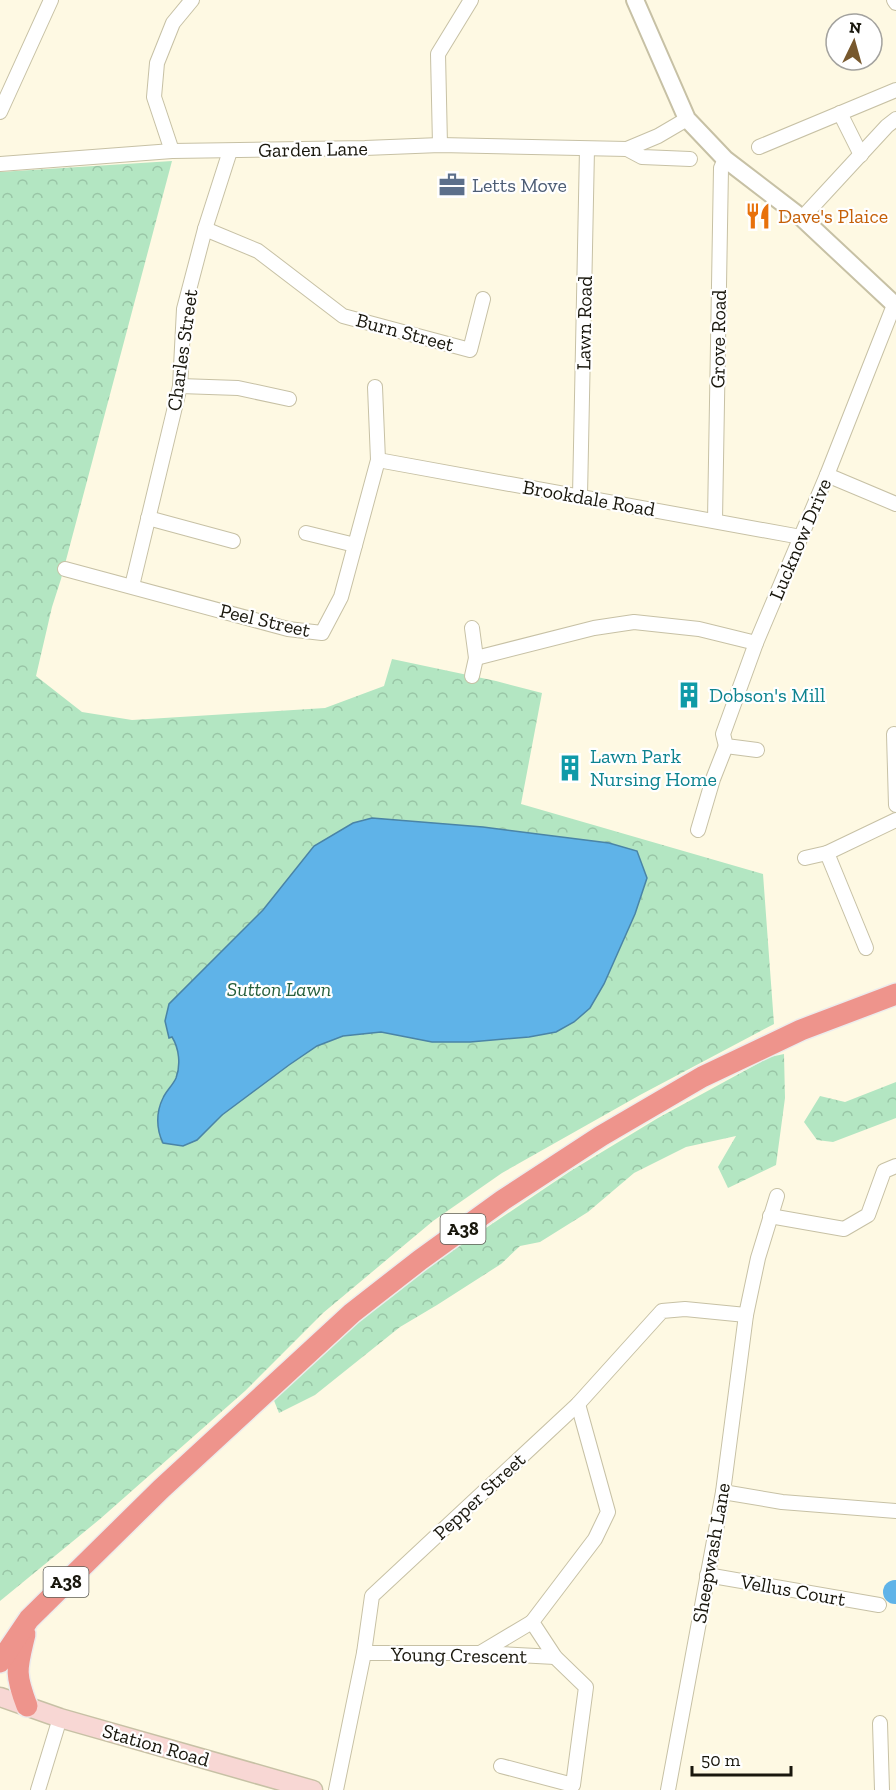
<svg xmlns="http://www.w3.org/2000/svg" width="896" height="1790" font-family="'Zilla Slab',serif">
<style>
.forest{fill:url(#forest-crowns)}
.water{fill:#5fb3e8;stroke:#4a84a6;stroke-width:1.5}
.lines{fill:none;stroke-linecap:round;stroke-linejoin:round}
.river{stroke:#5fb3e8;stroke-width:24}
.minor-casing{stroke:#c7c1a5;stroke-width:16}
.tertiary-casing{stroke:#c7c1a5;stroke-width:20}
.secondary-casing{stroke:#c7c1a5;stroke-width:21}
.trunk-casing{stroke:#edecec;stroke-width:24}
.minor{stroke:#fff;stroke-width:14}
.tertiary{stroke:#fff;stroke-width:16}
.secondary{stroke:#f8d7d4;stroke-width:18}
.trunk{stroke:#ee948c;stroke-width:21}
.labels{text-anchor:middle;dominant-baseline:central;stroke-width:4.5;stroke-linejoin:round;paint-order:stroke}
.shield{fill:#fff;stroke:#5e5d56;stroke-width:1.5}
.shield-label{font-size:18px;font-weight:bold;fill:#19170d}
.street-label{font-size:20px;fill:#19170d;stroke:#fff}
.service-label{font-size:20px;fill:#4e5e75;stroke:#fff;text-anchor:start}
.food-label{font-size:20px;fill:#c56008;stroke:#fff;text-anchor:start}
.culture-label{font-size:20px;fill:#0d838f;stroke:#fff;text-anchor:start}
.park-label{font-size:20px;font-style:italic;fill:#255f3c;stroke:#fff}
</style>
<defs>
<pattern id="forest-crowns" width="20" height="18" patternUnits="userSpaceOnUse" patternTransform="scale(1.5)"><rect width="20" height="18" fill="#b3e6c2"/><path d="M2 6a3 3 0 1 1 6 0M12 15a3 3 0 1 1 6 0" fill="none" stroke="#99c5a6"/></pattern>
</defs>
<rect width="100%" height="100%" fill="#fef9e3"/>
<g class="forest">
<path d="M172,161L61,579L52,607L36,676L82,712L132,720L325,708L384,686L392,659L496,681L542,693L521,804L763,874L774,1024L640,1095L502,1173L433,1221L323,1313L245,1391L100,1519L0,1601V172Z"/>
<path d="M784,1054L785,1098L776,1165L728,1188L718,1167L736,1136L686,1147L634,1173L588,1212L540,1242L520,1246L501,1264L437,1305L400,1327L315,1395L279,1413L273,1398L329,1345L394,1290L569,1172L658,1118L770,1057Z"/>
<path d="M896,1082V1118L833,1142L817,1140L804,1122L820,1096L845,1102Z"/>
</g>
<path class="water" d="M372,818L483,827L609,843L637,851L647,878L635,914L604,984L590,1008L574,1022L556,1032L529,1037L470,1042H432L381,1032L343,1036L317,1046L289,1065L222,1115L197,1140L183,1146L163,1143C156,1129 156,1112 163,1098C166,1091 173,1085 176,1078C181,1065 179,1048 172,1037L169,1038L165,1021L169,1004L263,910L314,846L353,823Z"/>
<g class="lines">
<path class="river" d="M895,1592H896"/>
<g class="minor-casing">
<g id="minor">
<path d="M894,0L896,3"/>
<path d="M0,112L51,0"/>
<path d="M840,113L861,155"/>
<path d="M440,145L438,54L471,0"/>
<path d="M759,147L896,90"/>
<path d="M627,149L642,157L690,159"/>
<path d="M172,151L154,97L157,63L173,23L192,0"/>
<path d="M0,164L172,151L365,148L440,145L627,149L658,136L687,119"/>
<path d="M802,218L887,126L896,119"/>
<path d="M205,229L258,251L343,316L470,350L483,299"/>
<path d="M180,386L238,388L289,399"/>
<path d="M378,460L801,537"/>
<path d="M827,475L896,504"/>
<path d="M580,496L587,149"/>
<path d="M148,518L233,541"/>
<path d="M715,520L721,168L725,159"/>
<path d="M306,533L355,545"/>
<path d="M65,569L288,629L322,633L341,597L378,460L375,387"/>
<path d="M132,586L180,386L184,309L205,229L230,151"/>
<path d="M472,628L476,658L594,628L634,622L699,629L756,643"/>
<path d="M472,676L476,658"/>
<path d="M894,734L896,805"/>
<path d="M757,750L726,746L723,734L756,643L827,475L894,305"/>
<path d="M698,830L713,779L726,746"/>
<path d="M827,853L866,948"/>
<path d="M805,858L827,853L896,820"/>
<path d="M770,1216L844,1229L868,1215L884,1171L896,1166"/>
<path d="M723,1492L782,1502L896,1511"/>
<path d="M707,1575L879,1605"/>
<path d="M364,1653H480L555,1657"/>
<path d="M480,1653L532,1622"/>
<path d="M880,1723L882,1790"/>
<path d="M501,1766L573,1785L586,1687L555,1657L532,1622L595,1539L608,1512L578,1404"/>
<path d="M38,1790L60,1718"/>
<path d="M336,1790L364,1653L372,1596L578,1404L662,1311L685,1309L746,1315"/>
<path d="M668,1790L723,1492L746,1315L758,1258L777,1196"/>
</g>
</g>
<g class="tertiary-casing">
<path id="tertiary" d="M635,0L687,119L725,159L802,218L896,306"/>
</g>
<g class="secondary-casing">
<path id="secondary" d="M0,1697L60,1718L313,1790"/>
</g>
<g class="trunk-casing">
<g id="trunk">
<path d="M25,1634C17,1668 14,1672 27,1706"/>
<path d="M0,1662L29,1619L161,1489L352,1313L420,1260L503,1200L601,1136L702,1077L801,1030L896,994"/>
</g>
</g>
<use href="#minor" class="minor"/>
<use href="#tertiary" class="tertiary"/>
<use href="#secondary" class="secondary"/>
<use href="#trunk" class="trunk"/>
</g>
<defs>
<g id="office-bare" transform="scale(2.07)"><path d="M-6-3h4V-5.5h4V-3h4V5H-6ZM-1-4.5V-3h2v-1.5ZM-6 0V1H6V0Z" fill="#5c6f8a" stroke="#fff" stroke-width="2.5" paint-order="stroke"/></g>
<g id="restaurant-bare" transform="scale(2.07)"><path d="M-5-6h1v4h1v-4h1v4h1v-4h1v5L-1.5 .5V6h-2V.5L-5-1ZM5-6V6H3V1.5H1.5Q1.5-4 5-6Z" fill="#e8710a" stroke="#fff" stroke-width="2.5" paint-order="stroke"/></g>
<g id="building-bare" transform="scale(2.07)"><path d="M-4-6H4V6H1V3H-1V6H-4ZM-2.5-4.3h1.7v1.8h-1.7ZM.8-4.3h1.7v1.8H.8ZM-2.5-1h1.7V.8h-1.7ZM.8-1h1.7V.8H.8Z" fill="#0f9aa8" stroke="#fff" stroke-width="2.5" paint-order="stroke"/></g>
</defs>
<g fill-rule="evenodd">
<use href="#office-bare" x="452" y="185"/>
<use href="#restaurant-bare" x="758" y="216"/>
<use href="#building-bare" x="689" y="695"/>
<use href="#building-bare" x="570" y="768"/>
</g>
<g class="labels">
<g class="shield">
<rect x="440.5" y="1214" width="45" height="30" rx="4.5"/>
<rect x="43.5" y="1567" width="45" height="30" rx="4.5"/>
</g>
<g class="shield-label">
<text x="463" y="1229">A38</text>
<text x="66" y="1582">A38</text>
</g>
<g class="street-label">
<text transform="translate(313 149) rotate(-1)">Garden Lane</text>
<text transform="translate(584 323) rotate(-89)">Lawn Road</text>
<text transform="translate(405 332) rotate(15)">Burn Street</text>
<text transform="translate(718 339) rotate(-89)">Grove Road</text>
<text transform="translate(182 350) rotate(-82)">Charles Street</text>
<text transform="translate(589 498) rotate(10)">Brookdale Road</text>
<text transform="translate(800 539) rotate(-67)">Lucknow Drive</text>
<text transform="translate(265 620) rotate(13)">Peel Street</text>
<text transform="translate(479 1496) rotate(-43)">Pepper Street</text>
<text transform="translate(711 1553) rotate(-80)">Sheepwash Lane</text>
<text transform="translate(793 1590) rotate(10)">Vellus Court</text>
<text transform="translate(459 1655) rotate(1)">Young Crescent</text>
<text transform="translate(156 1745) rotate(16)">Station Road</text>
</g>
<g class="service-label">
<text x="472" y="185">Letts Move</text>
</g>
<g class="food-label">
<text x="778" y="216">Dave's Plaice</text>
</g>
<g class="culture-label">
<text x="709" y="695">Dobson's Mill</text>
<text x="590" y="756">Lawn Park<tspan x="590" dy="23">Nursing Home</tspan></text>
</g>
<g class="park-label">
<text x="279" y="989">Sutton Lawn</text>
</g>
</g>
<g transform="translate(854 42) rotate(5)"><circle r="28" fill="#ffffff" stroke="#a3a29e" stroke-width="1.5"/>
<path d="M0-4.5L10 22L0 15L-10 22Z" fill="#77582d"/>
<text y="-9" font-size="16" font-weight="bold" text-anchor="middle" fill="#19170d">N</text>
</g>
<path d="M692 1766v9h99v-9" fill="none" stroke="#19170d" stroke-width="3"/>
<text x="701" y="1766" font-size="18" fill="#19170d" stroke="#ffffff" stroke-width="4.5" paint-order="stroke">50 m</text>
</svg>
